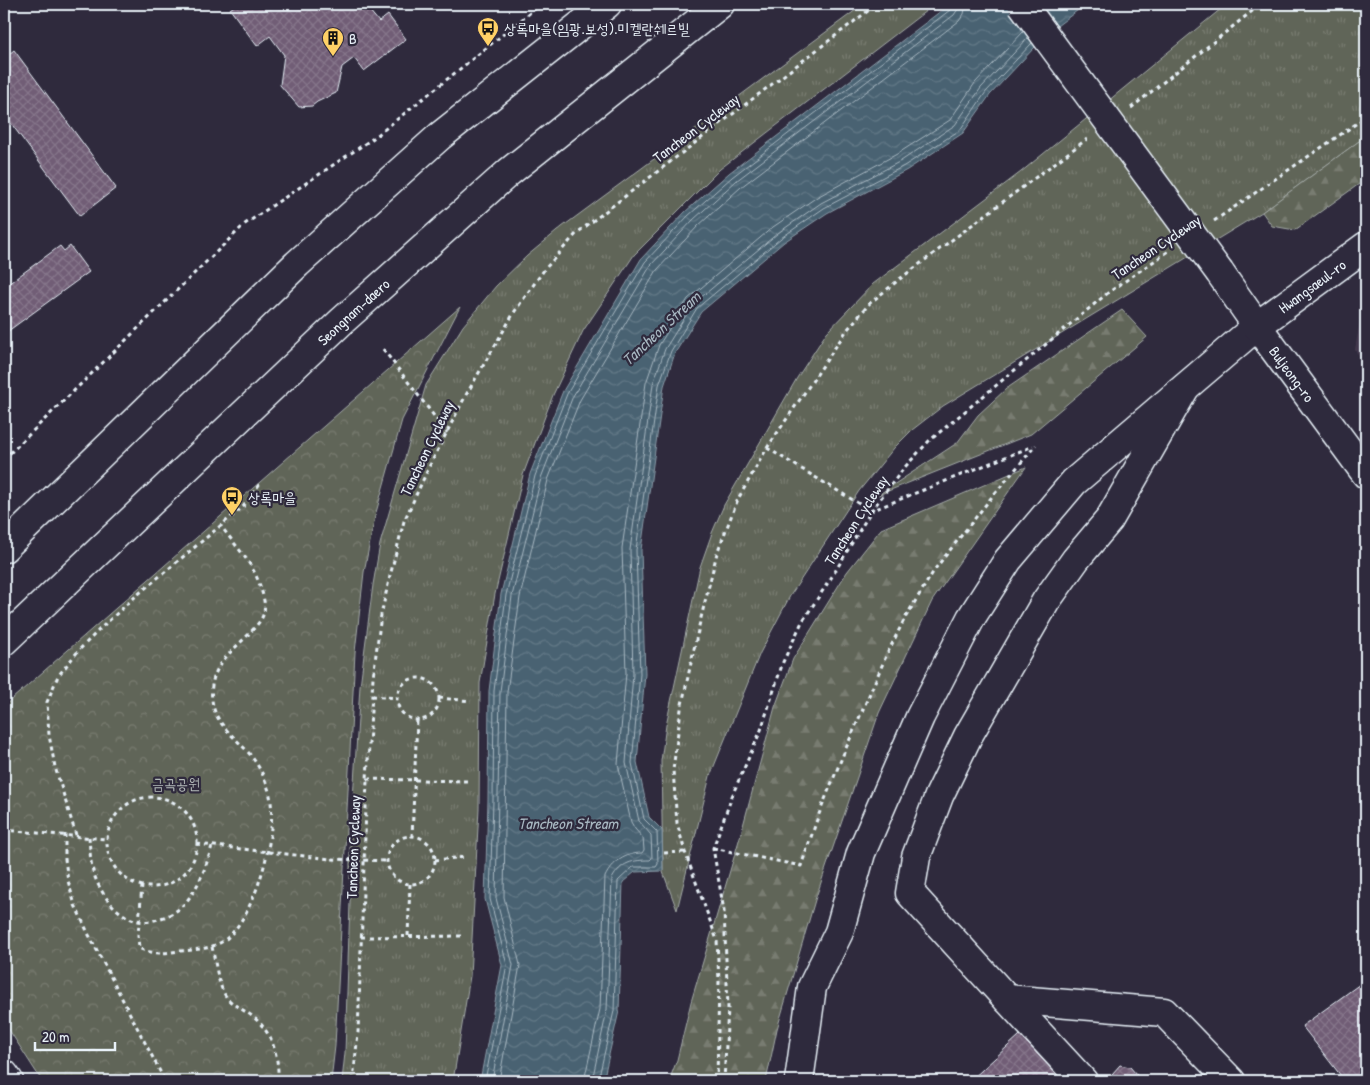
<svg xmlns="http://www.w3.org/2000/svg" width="1370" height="1085" font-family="'Patrick Hand','Poor Story',sans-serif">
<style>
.built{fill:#43394e}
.grass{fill:url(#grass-tufts);stroke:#a4aba8}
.forest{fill:url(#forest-firs);stroke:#a4aba8}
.park{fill:url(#park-crowns);stroke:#a4aba8}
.water{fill:url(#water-waves);stroke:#899ba8}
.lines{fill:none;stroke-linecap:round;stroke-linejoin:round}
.shore{stroke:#a8b8c2;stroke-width:1}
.building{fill:url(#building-cross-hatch);stroke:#e8f1f8}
.minor-casing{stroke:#e8f1f8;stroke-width:31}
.major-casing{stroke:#e8f1f8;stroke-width:31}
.path{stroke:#e8f1f8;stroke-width:3;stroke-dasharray:4 4;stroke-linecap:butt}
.minor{stroke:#2f2a3d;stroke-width:28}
.major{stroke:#2f2a3d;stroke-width:28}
.major-bridge-casing{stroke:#e8f1f8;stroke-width:31;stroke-linecap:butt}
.major-bridge{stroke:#2f2a3d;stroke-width:28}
.labels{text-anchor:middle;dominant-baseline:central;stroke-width:4.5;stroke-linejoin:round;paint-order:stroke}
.poi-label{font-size:15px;fill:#e8f1f8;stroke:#2f2a3d;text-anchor:start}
.street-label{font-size:15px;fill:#e8f1f8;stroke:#2f2a3d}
.park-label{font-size:15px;fill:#b2b9b8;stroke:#2f2a3d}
.water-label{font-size:16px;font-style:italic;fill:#a8b8c2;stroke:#2f2a3d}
</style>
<defs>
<pattern id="grass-tufts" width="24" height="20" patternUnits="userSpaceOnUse" patternTransform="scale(1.25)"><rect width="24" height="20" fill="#616558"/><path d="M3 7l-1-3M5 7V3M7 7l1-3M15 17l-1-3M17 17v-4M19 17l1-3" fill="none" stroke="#787c71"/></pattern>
<pattern id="forest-firs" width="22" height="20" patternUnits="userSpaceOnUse" patternTransform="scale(1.25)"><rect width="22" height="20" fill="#616558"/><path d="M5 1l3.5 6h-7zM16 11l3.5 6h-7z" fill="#787c71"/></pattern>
<pattern id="park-crowns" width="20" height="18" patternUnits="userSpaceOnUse" patternTransform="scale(1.25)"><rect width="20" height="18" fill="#616558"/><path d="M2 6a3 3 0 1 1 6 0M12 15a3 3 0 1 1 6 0" fill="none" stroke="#787c71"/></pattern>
<pattern id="water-waves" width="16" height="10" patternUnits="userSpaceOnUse" patternTransform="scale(1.25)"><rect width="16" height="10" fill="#496272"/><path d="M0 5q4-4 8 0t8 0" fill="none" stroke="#637987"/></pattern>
<pattern id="building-cross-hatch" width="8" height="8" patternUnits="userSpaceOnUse" patternTransform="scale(1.25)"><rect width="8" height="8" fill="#715d76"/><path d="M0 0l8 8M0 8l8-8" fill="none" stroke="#85758a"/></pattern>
</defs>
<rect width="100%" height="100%" fill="#2f2a3d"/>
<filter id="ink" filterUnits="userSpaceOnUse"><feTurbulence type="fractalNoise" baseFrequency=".02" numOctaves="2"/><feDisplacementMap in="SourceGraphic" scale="10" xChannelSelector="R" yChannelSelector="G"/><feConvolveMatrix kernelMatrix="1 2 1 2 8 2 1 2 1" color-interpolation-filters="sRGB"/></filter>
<g filter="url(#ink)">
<path class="built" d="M1366,300V365L1355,350L1363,303Z"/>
<g class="grass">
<path d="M864,4H935L720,169L634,255L583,331L553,395L523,475L495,594L480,683L479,808L470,976L453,1081H342L345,1053L350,902V848L360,686L373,585L380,544L426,385L463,326L496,286L527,256L562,227Z"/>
<path d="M1227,4H1366V136L1262,212L943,406L912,430L894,448L859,491L790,596L760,653L710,776L677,910L663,872L661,761L666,725L700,567L712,533L724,505L797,378L827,332L873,284L1021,172Z"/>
</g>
<g class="forest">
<path d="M1366,136V179L1295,230L1272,226L1262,212Z"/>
<path d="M1122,310L1147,337L1031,434L878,495L957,443L978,415L1006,389Z"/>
<path d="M1026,467L932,601L879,713L815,900L777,1029L766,1081H669L677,1060L691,1002L740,837L775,707L793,659L847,572L881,529Z"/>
</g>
<path class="park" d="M460,307L402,420L375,516L364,572L355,652L335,1046L331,1081H42L4,1022V706Z"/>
<path class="water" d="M950,4H1086L1049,32L990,95L963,133L907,170L827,213L784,242L701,312L675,353L664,386L641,550L645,674L637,762L649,817L662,830L663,871L635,872L623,882L619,1011L603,1081H480L502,965L485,899L488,800L489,691L501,594L530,474L563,391L641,259L685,212L729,173Z"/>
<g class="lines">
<g class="shore">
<path d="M485,1081L507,965L490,899L493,800L494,691L506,595L535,476L567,394L645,262L688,216L732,177L950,10L953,4"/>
<path d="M492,1081L513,965L496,898L500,692L512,596L541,478L573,396L651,265L693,220L736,181L954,15L958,9L959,4"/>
<path d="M499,1081L520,965L504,897L507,692L520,597L548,480L580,400L657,270L698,226L741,187L959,21L964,14L966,4"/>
<path d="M584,1081L600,1009L605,877C612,862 626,853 642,853L644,850L643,838L635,829L631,822L618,764L626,673L622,548L646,383L659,345L688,299L773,227L817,197L897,154L950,120L975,83L1024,31"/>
<path d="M592,1081L607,1010L612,879C621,862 633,860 650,860L652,858L651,835L639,821L626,763L633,674L630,550L653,384L665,349L693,304L778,233L821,203L901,161L955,125L981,88L1028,38"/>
<path d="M598,1081L614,1011L618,881L633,867H656L658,864L657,832L644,819L632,763L640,674L636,550L659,385L671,351L697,308L781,238L824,208L904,166L960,130L986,92L1032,43"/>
</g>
</g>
<g class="building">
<path d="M237,4H364L379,22L388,15L406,39L364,71L354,58L342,67L336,93L317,102L312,106L299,107L280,85L284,55L270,36L257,46L230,9Z"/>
<path d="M14,50L116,188L80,216L4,114V58Z"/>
<path d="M60,246L64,251L70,246L89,272L4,334V287Z"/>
<path d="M1360,984L1366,992V1081H1345L1302,1026Z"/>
<path d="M1020,1035L1063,1081H970Z"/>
<path d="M1120,1065L1130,1067L1142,1081H1113L1112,1074Z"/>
</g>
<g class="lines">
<g class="minor-casing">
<g id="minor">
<path d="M1185,388L1109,520L1076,559L1046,601L968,736L939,796L916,857L910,893L1007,999L1164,1012L1231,1081"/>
<path d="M1007,999L1083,1081"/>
<path d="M799,1081L812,987L839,932L861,853L920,717L971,618L1008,560L1074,482L1257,326"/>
</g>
</g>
<g class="major-casing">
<g id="major">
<path id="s1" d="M1220,273L1257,326L1366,474"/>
<path id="s2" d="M1257,326L1366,246"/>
<path d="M4,548L297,264L440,136L607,4"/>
<path id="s3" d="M4,641L342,321L509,172L720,4"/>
<path d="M4,1074L9,1081"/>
</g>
</g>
<g class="path">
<path d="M1131,108L1261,4"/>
<path d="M1214,221L1366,117"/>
<path d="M383,349L447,433"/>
<path d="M767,448L871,511L1033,446"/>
<path d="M4,459L245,224L375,137L541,4"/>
<circle cx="418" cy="699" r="21"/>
<path d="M372,696L397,698"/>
<path d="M439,698L471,701"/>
<path d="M367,779L468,781"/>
<circle cx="152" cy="842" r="45"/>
<path d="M4,830L106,839"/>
<path d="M65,834V859L68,881L75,905L89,935L165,1081"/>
<path d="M76,835L55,767L49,735L47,702L58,676L79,650L103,626L136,596L243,507L261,482"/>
<circle cx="411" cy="860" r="24"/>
<path d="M89,837C90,848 90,861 93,871C99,892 116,916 138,921C146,923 156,920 164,917C173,914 180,909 186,902C200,885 206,866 212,846"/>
<path d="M412,837L417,720"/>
<path d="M197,844L331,859L387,861"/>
<path d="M713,848L801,866L819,814L843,755L887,654L905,618L935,569L991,498L1036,445"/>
<path d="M664,853L685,852"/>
<path d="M435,860L466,857"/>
<path d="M142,886L138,935L139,948C152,955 165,953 179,951C195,950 213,949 226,939C257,913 281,826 268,788C264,775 256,761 247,751C233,735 215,724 212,700C208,669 229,654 249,634C254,628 262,621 264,612C266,604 262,591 259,583C252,562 234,544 221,526"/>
<path d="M408,936L410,884"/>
<path d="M361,937L464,936"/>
<path d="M212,947C216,963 217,984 227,998C234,1006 244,1010 252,1016C273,1032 279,1057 278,1081"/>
<path d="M353,1081L358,1033L367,779L373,677L381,615L390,576L404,521L430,465L466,395L515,311L544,270L577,233L877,4"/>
<path d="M717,1081L719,981L717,940L685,852L677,823L673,770L681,709L699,626L717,553L738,499L767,448L847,330L870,303L901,278L1087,139"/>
<path d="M724,1081L728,1008L724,911L713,848L734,791L761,730L783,662L802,622L833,575L871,511L904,468L929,441L1109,292L1169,251"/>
</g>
<use href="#minor" class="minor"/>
<use href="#major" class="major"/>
<g class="major-bridge-casing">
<path id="major-bridge" d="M1022,4L1220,273"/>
</g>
<use href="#major-bridge" class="major-bridge"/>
</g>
</g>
<defs>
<g id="bus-pin" transform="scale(1.125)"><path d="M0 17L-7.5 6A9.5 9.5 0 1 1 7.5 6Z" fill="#ffd166" stroke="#2f2a3d"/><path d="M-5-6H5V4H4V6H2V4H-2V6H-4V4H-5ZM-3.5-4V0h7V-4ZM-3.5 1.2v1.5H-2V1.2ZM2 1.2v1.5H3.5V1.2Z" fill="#111"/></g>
<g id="building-pin" transform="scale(1.125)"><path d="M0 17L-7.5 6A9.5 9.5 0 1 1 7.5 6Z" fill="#ffd166" stroke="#2f2a3d"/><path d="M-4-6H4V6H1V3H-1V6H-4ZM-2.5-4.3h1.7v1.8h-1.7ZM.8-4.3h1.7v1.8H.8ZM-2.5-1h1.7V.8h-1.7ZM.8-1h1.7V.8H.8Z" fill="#111"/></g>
</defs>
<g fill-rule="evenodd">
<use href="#bus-pin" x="488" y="28"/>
<use href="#building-pin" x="333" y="38"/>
<use href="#bus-pin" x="232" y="497"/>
</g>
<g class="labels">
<g class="poi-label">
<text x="504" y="28">상록마을(임광.보성).미켈란쉐르빌</text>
<text x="349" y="38">B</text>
<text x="248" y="497">상록마을</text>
</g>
<g class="street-label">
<text transform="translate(696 128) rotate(-37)">Tancheon Cycleway</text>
<text transform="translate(1156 247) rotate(-34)">Tancheon Cycleway</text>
<text stroke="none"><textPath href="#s2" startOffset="68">Hwangsaeul-ro</textPath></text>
<text stroke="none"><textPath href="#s3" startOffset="480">Seongnam-daero</textPath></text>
<text stroke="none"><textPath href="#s1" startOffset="124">Buljeong-ro</textPath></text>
<text transform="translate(427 448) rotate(-64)">Tancheon Cycleway</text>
<text transform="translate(856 520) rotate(-57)">Tancheon Cycleway</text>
<text transform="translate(353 847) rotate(-88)">Tancheon Cycleway</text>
</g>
<g class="park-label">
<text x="176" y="783">금곡공원</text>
</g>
<g class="water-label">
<text transform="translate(661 328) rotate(-43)">Tancheon Stream</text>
<text x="568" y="823">Tancheon Stream</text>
</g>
</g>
<rect width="1370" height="1085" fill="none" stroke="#2f2a3d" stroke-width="20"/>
<rect x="10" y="10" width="1350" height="1065" fill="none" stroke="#e8f1f8" stroke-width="2" filter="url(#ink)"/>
<path d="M35 1042v8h80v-8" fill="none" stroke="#e8f1f8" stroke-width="2.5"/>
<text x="42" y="1042" font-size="15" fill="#e8f1f8" stroke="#2f2a3d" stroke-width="4" paint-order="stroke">20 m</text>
</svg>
